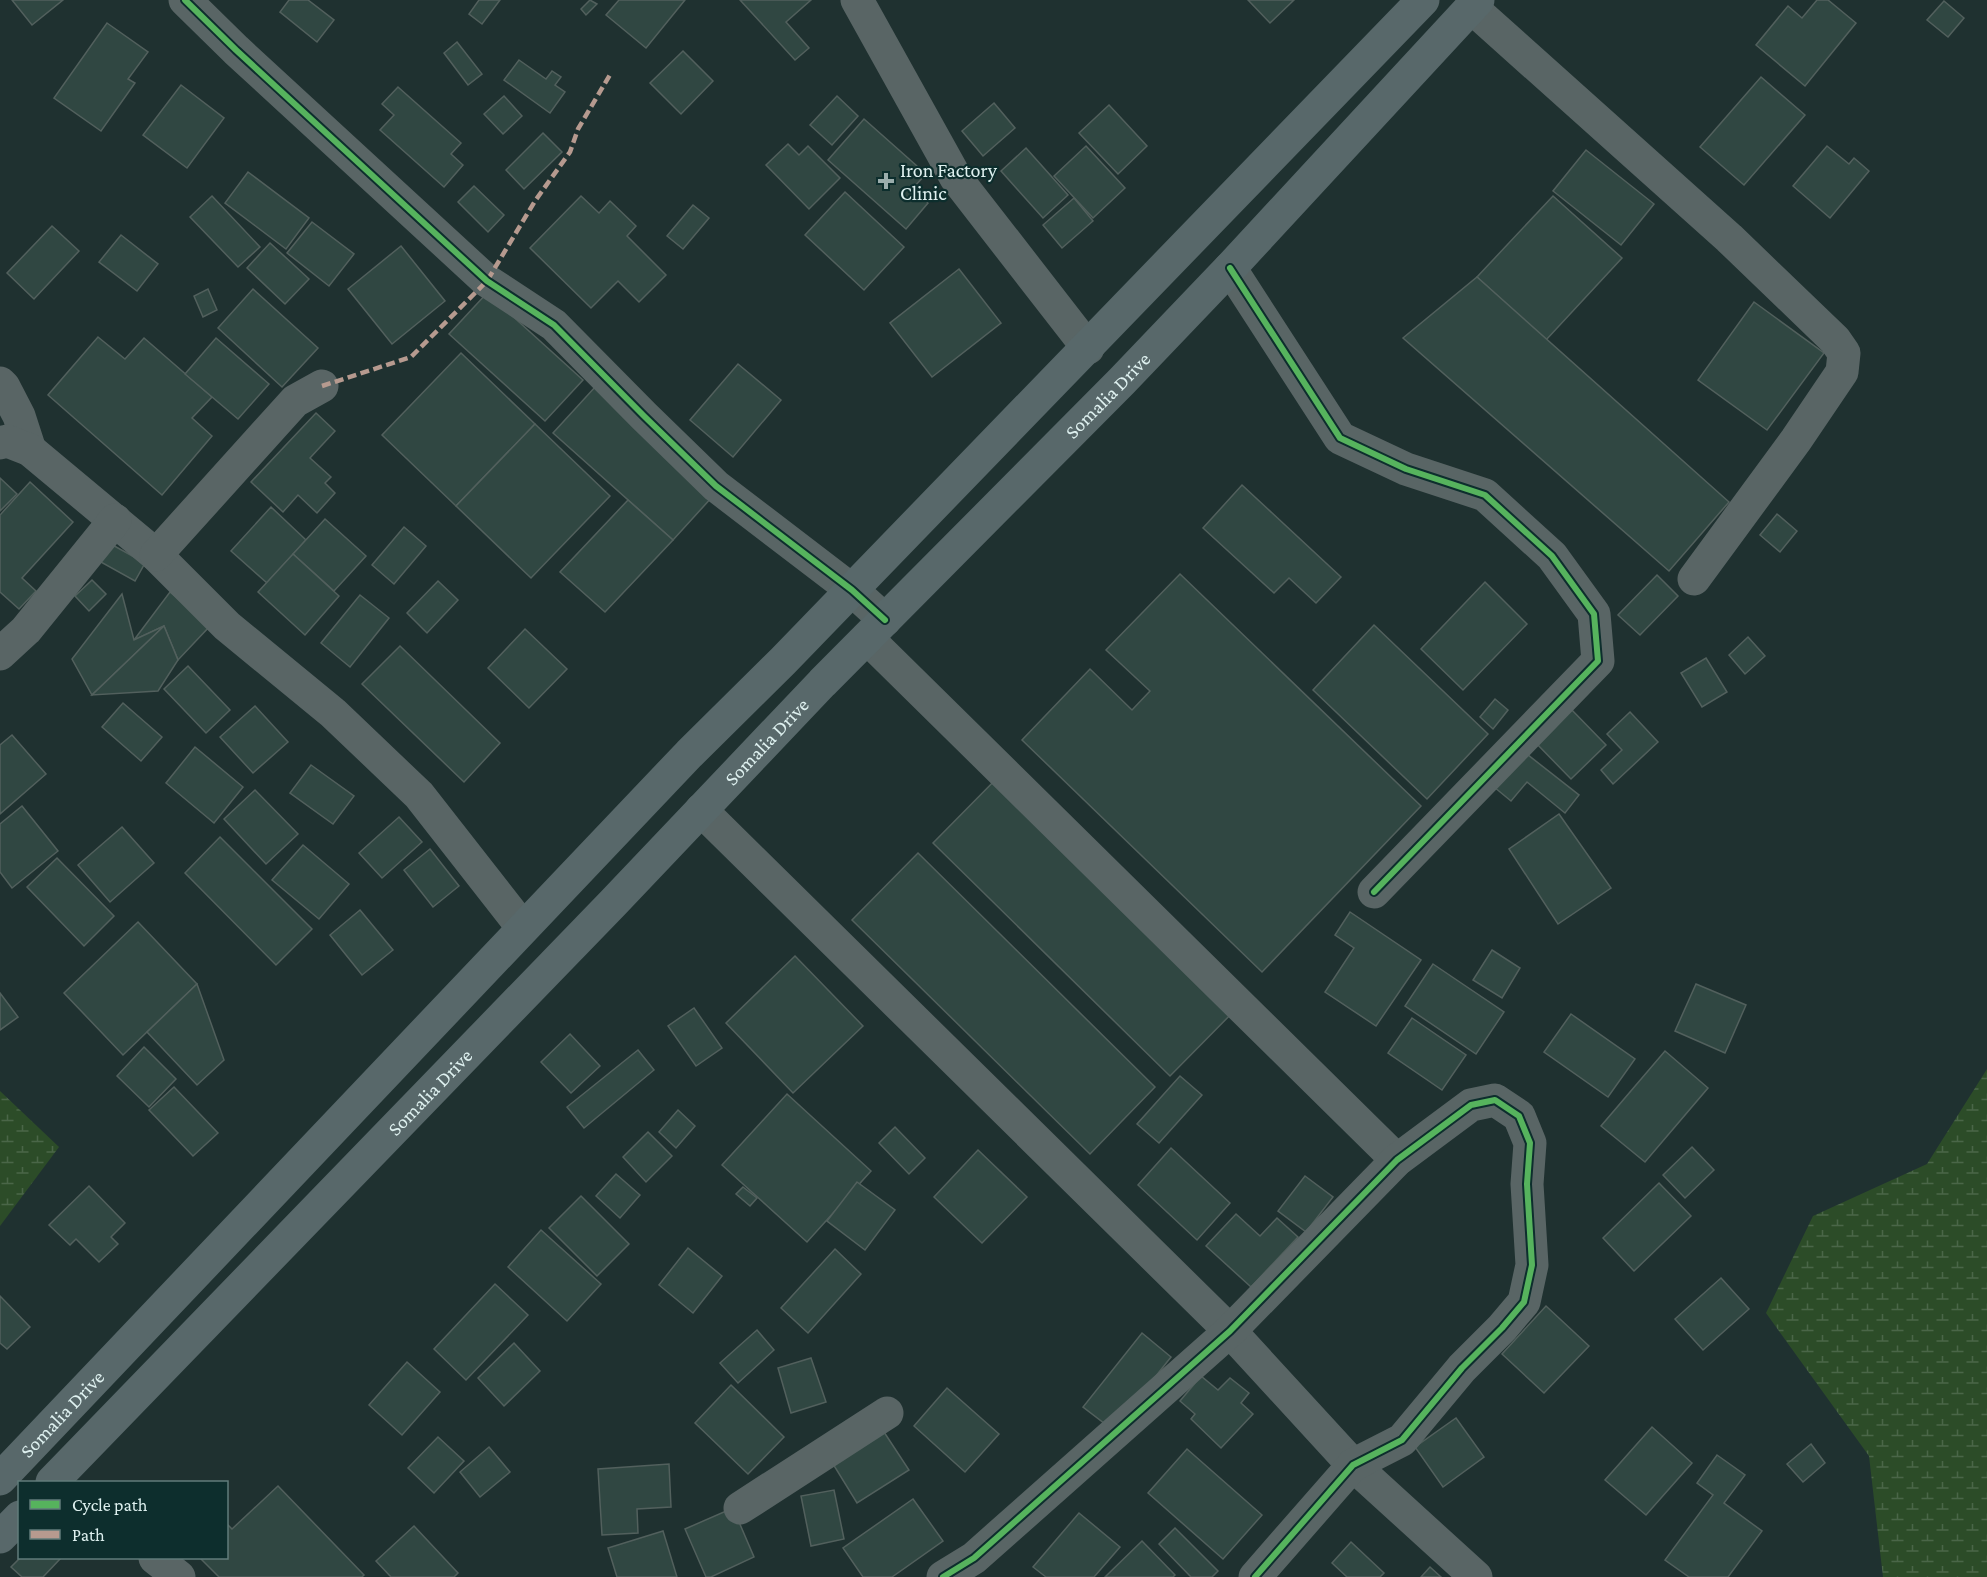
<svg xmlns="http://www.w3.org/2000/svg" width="1987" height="1577" font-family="'Crimson Pro',serif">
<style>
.wetland{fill:url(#wetland-marsh)}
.building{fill:#304742;stroke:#52605d;stroke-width:1.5}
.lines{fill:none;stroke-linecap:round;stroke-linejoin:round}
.minor{stroke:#596565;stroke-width:33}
.major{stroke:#58686a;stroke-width:33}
.quiet{stroke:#b69a8f;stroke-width:4.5;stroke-dasharray:9 4.5;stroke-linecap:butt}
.cycleway-casing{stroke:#0d2e2d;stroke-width:10}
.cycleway{stroke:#56b35d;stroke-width:6}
.poi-dot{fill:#9badac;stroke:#0d2e2d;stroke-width:2}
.labels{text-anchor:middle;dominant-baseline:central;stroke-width:4.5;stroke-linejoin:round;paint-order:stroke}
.poi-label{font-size:20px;fill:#def0ef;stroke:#0d2e2d;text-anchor:start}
.street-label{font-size:20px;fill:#def0ef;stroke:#0d2e2d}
</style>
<defs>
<pattern id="wetland-marsh" width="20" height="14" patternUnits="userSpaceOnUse" patternTransform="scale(1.5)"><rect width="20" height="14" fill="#2c4c28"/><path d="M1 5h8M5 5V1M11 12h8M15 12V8" fill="none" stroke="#4a6648"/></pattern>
</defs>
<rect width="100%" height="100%" fill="#1f3130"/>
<g class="wetland">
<path d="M1987,1069V1577H1883L1869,1456L1766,1313L1813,1216L1927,1164Z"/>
<path d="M0,1091L59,1147L0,1226Z"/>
</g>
<g class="building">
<path d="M12,0H63L32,25Z"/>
<path d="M289,0H308L334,20L317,42L280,12Z"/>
<path d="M479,0H500L482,24L469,14Z"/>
<path d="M590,0L597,4L586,15L581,9Z"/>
<path d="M619,0H685L646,48L606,15Z"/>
<path d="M740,0H811L786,22L809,48L795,60Z"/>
<path d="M1248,0H1294L1270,23Z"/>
<path d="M1817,0H1828L1856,23L1805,86L1756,45L1788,6L1802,18Z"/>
<path d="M1944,1L1964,18L1948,37L1927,20Z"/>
<path d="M107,23L148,52L128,79L135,83L101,131L54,98Z"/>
<path d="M457,42L482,74L468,85L444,53Z"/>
<path d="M683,51L713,81L681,114L650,83Z"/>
<path d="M519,60L546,79L552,71L561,77L555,85L565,92L550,113L504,80Z"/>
<path d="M1761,77L1805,115L1744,185L1700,147Z"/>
<path d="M181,85L224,118L187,168L143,135Z"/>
<path d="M398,87L461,143L451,154L463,165L444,187L380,130L394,115L382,104Z"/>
<path d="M504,96L522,116L503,134L484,114Z"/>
<path d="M837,96L858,116L832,145L810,125Z"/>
<path d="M994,103L1015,128L983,156L962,131Z"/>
<path d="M1109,105L1147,146L1118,174L1079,133Z"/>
<path d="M864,119L926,174L912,189L928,203L906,229L828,160Z"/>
<path d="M543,133L562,152L524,189L506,170Z"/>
<path d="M788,144L799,155L808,146L840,178L809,209L766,165Z"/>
<path d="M1086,146L1125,188L1093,218L1054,176Z"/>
<path d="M1827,146L1849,164L1854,158L1869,171L1830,218L1793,186Z"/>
<path d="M1026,148L1068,195L1043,218L1001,171Z"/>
<path d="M1586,150L1654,204L1621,245L1553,191Z"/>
<path d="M248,172L309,218L286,249L225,203Z"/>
<path d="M474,186L504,215L488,232L458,202Z"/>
<path d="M845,192L904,247L864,290L805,235Z"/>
<path d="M212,196L260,247L238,267L190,217Z"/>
<path d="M581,196L599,213L610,201L636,226L627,236L666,275L639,302L618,281L591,308L530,248Z"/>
<path d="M1553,196L1622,258L1546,340L1477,277Z"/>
<path d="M1074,198L1093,221L1062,248L1043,225Z"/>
<path d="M693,205L709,218L683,249L667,236Z"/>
<path d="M312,222L354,254L329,286L287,253Z"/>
<path d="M52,226L79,251L34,299L7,273Z"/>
<path d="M121,235L158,264L137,291L99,262Z"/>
<path d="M270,243L309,279L285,304L247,268Z"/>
<path d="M401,246L445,301L392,344L348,289Z"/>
<path d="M959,269L1001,323L932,377L890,323Z"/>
<path d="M1477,277L1729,502L1669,571L1403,338Z"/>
<path d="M208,289L217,310L203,317L194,296Z"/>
<path d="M253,289L318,348L282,387L218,328Z"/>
<path d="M487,293L583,380L545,421L449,334Z"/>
<path d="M1754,302L1824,353L1767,430L1698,380Z"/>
<path d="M98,337L125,359L144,338L212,397L192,418L212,436L162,495L48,395Z"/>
<path d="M216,338L269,384L238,419L185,374Z"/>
<path d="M461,353L535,424L456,506L382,435Z"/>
<path d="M738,364L781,400L733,457L690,420Z"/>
<path d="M596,386L713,496L673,540L553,433Z"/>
<path d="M316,413L335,431L310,458L331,477L325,483L335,493L317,513L298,495L283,512L251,482Z"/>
<path d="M535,424L610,496L531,578L456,506Z"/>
<path d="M0,478L17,494L0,511Z"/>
<path d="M30,482L73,522L22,578L36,591L19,609L0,592V515Z"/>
<path d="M1242,485L1341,577L1316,603L1289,578L1274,593L1203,528Z"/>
<path d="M628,500L673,540L605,612L560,572Z"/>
<path d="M271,507L306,540L267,583L231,551Z"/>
<path d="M1777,514L1797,531L1780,552L1760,535Z"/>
<path d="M325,519L366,556L334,591L293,554Z"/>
<path d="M404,527L426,546L394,584L372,565Z"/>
<path d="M109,543L145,563L135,581L99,561Z"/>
<path d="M293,554L339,596L305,635L258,592Z"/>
<path d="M1180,574L1421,806L1262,972L1022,740L1090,669L1132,710L1150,691L1106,650Z"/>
<path d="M1657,575L1678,596L1640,635L1618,615Z"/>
<path d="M92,580L106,594L89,611L75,596Z"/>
<path d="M438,581L458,600L427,633L407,613Z"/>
<path d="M1485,582L1527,624L1463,690L1421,649Z"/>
<path d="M170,592L210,626L178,660L164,626L134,640Z"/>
<path d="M122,594L134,640L164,626L92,695L72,659Z"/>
<path d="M360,595L389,618L350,667L321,643Z"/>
<path d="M1374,625L1488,734L1427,799L1313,690Z"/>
<path d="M164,626L178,660L158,691L92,695Z"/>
<path d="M525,629L567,669L529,708L488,668Z"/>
<path d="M1748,637L1765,656L1745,674L1729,655Z"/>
<path d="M400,646L500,743L464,782L362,684Z"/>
<path d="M1706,658L1727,692L1702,707L1681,673Z"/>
<path d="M188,666L230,710L206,733L164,689Z"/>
<path d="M1495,699L1508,710L1493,729L1480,717Z"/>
<path d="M123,703L162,737L141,761L102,727Z"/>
<path d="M255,706L288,742L253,773L220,737Z"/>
<path d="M1569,707L1606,745L1571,779L1534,741Z"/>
<path d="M1630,712L1658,742L1613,784L1601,770L1622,750L1607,734Z"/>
<path d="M12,735L46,774L0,814V745Z"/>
<path d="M195,747L243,787L214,823L166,783Z"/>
<path d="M1523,751L1579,795L1565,813L1527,782L1511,801L1494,787Z"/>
<path d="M311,765L354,796L333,824L290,793Z"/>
<path d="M1007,768L1244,1001L1170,1076L933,843Z"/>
<path d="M255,790L298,834L266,864L224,819Z"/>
<path d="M22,806L58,851L12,888L0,872V824Z"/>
<path d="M1559,814L1611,888L1558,924L1509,849Z"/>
<path d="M399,817L422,842L382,878L359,853Z"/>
<path d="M122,827L154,863L110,902L78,865Z"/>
<path d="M220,837L312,929L276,965L185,873Z"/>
<path d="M303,845L349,884L319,919L272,880Z"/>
<path d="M430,849L459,886L433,907L404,870Z"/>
<path d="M918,853L1155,1087L1090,1154L852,920Z"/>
<path d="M57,858L114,916L84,946L27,887Z"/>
<path d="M360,910L393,950L362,975L330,935Z"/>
<path d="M1350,912L1421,960L1376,1026L1325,992L1354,948L1335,935Z"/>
<path d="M138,922L197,984L123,1055L64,993Z"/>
<path d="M1492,950L1520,968L1502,998L1473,980Z"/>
<path d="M795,956L863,1026L793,1093L726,1023Z"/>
<path d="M1433,964L1504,1012L1476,1054L1405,1006Z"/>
<path d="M197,984L224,1060L197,1085L147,1032Z"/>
<path d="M1696,984L1746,1005L1725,1053L1675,1031Z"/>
<path d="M0,993L18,1017L0,1030Z"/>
<path d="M694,1008L722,1048L696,1066L668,1026Z"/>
<path d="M1571,1014L1635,1059L1608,1097L1544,1052Z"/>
<path d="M1412,1018L1466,1055L1442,1090L1388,1053Z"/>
<path d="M570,1034L600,1066L571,1093L541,1062Z"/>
<path d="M144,1047L176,1079L149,1107L117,1076Z"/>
<path d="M638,1050L654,1070L584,1128L567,1107Z"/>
<path d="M1665,1051L1708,1088L1645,1162L1601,1126Z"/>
<path d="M1180,1076L1202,1095L1159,1143L1137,1124Z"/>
<path d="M174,1087L218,1133L193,1156L149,1110Z"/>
<path d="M787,1094L871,1171L807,1242L722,1165Z"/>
<path d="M678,1110L695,1126L676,1148L659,1132Z"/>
<path d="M895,1127L925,1158L909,1174L879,1143Z"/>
<path d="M648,1132L672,1156L646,1182L623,1157Z"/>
<path d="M1692,1147L1714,1170L1685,1198L1663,1175Z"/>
<path d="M1171,1148L1230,1203L1197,1240L1138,1185Z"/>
<path d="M978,1150L1027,1197L982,1243L934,1197Z"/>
<path d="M616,1174L640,1195L620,1218L596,1196Z"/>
<path d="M1305,1176L1333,1197L1306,1232L1278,1211Z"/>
<path d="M857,1182L895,1210L865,1250L827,1221Z"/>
<path d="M1659,1183L1691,1216L1634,1271L1603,1238Z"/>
<path d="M89,1186L125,1223L111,1237L118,1244L99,1262L76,1239L70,1245L49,1225Z"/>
<path d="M743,1187L757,1198L750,1206L736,1194Z"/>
<path d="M581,1196L629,1244L597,1276L549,1228Z"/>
<path d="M1236,1214L1260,1236L1277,1218L1298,1237L1251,1287L1206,1246Z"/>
<path d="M541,1230L601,1284L567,1321L508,1267Z"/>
<path d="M688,1248L722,1276L693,1313L659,1285Z"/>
<path d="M835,1249L861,1274L808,1333L781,1308Z"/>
<path d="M1721,1278L1749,1309L1703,1350L1675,1319Z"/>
<path d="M495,1284L528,1315L466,1380L434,1349Z"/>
<path d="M0,1296L30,1327L7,1349L0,1343Z"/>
<path d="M1546,1306L1589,1346L1544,1393L1502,1354Z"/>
<path d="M757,1330L774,1350L738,1383L720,1363Z"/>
<path d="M1142,1333L1171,1357L1113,1430L1083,1407Z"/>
<path d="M514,1343L540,1371L504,1406L478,1378Z"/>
<path d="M811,1358L826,1402L791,1413L778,1368Z"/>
<path d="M407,1362L440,1392L402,1435L369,1405Z"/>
<path d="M1201,1376L1218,1390L1230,1378L1249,1393L1241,1403L1253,1414L1221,1448L1191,1419L1195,1414L1180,1401Z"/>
<path d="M731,1385L784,1437L748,1474L695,1423Z"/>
<path d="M947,1388L999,1434L965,1472L914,1426Z"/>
<path d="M1456,1418L1484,1457L1443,1487L1415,1447Z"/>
<path d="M1652,1427L1692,1463L1646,1515L1605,1480Z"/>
<path d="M884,1432L909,1470L857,1503L833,1464Z"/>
<path d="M438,1437L464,1461L434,1493L408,1468Z"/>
<path d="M1811,1444L1825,1463L1803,1482L1787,1464Z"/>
<path d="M489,1447L510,1472L480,1497L460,1472Z"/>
<path d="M1187,1449L1262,1515L1223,1559L1148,1493Z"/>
<path d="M1717,1455L1745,1475L1724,1503L1762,1531L1728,1577H1689L1665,1560L1713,1495L1697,1483Z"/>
<path d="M669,1464L671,1507L637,1509L638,1533L602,1535L598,1469Z"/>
<path d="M278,1486L364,1575L362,1577H219L200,1558H226V1523L232,1529Z"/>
<path d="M834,1490L844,1539L811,1546L801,1496Z"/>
<path d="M913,1499L943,1541L892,1577H863L843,1548Z"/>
<path d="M733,1508L754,1557L711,1577H706L685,1529Z"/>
<path d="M1079,1513L1120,1547L1094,1577H1046L1033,1567Z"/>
<path d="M414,1526L458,1573L454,1577H391L376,1561Z"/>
<path d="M1175,1528L1218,1571L1212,1577H1191L1159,1544Z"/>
<path d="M663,1531L677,1577H617L608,1548Z"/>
<path d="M1142,1541L1175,1575L1173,1577H1105Z"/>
<path d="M1351,1542L1384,1573L1380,1577H1347L1332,1563Z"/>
<path d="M20,1558H59L60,1559L43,1577H22L11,1567Z"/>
<path d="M1430,1567L1441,1577H1421Z"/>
</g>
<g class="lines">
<g class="minor">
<path d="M185,0L236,50L487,281L554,325L644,416L716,486L852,590L885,620"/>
<path d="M857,0L956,178L1088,348"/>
<path d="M1471,7L1729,238L1835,340L1844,353L1842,372L1796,440L1694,579"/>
<path d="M1230,268L1340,438L1406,469L1485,495L1552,556L1594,614L1598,661L1374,892"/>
<path d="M0,383L4,387L19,416L30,450"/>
<path d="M0,443L7,441L30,450L156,555L227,626L333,713L419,795L523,928"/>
<path d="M156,555L295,401L322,386"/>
<path d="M867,638L1397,1160"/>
<path d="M0,654L26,630L115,520"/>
<path d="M701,810L1230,1331L1353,1465L1476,1577"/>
<path d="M740,1508L887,1413"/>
<path d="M155,1558L179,1577"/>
<path d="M943,1577L974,1558L1230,1331L1397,1160L1471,1105L1495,1100L1519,1116L1530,1143L1527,1184L1532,1265L1524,1302L1502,1328L1462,1368L1402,1440L1353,1465L1255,1577"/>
</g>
<g class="major">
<path id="s1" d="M0,1479L689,754L783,661L1423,0"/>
<path id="s2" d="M52,1482L613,903L822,683L1122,381L1230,268L1478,0"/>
<path d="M0,1537L20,1517"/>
</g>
<path class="quiet" d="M322,386L411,357L487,281L535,201L570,152L578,129L611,73"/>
<g class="cycleway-casing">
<g id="cycleway">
<path d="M185,0L236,50L487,281L554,325L644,416L716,486L852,590L885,620"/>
<path d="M1230,268L1340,438L1406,469L1485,495L1552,556L1594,614L1598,661L1374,892"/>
<path d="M943,1577L974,1558L1230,1331L1397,1160L1471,1105L1495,1100L1519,1116L1530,1143L1527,1184L1532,1265L1524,1302L1502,1328L1462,1368L1402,1440L1353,1465L1255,1577"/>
</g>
</g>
<use href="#cycleway" class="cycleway"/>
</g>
<path class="poi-dot" d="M883 172h6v6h6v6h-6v6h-6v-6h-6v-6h6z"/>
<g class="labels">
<g class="poi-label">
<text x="900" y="170">Iron Factory<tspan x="900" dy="23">Clinic</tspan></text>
</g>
<g class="street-label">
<text stroke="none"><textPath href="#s2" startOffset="1515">Somalia Drive</textPath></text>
<text stroke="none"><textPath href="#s2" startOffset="1029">Somalia Drive</textPath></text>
<text stroke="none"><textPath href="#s2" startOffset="543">Somalia Drive</textPath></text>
<text stroke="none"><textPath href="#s1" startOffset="90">Somalia Drive</textPath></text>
</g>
</g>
<rect x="18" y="1481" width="210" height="78" fill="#0d2e2d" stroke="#617c7b" stroke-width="1.5"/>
<rect x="30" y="1500" width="30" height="9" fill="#56b35d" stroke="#617c7b" stroke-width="1.5"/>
<text x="72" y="1511" font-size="18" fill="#def0ef">Cycle path</text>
<rect x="30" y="1530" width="30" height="9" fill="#b69a8f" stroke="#617c7b" stroke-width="1.5"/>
<text x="72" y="1541" font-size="18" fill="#def0ef">Path</text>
</svg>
